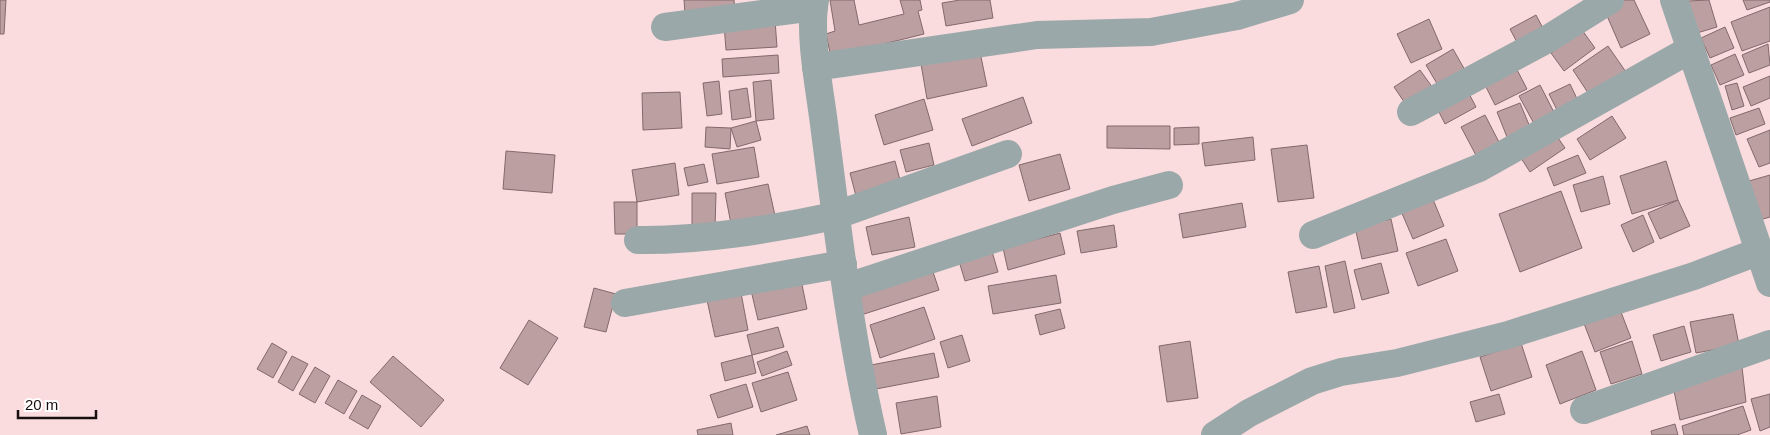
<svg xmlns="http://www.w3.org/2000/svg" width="1770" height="435" font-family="Helvetica,sans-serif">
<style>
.building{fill:#bb9fa1;stroke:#83696b}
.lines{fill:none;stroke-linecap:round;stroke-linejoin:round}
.minor{stroke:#9ba8a9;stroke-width:28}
</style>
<rect width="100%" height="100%" fill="#fadcde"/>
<g class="building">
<path d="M0,0H6L4,34H0Z"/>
<path d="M684,0H734L735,12L685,14Z"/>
<path d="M830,0H854L859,25L904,14L900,0H920L922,10L918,11L924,34L831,57L826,34L835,31Z"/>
<path d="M960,0H990L993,18L946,26L942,3Z"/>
<path d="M1624,0H1634L1650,34L1621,48L1604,9Z"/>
<path d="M1709,0L1717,27L1697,33L1688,1Z"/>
<path d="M1743,0H1770V2L1747,10Z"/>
<path d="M1770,7V41L1742,51L1731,22Z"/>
<path d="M1536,15L1546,34L1520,48L1510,29Z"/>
<path d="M1429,19L1442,49L1411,63L1397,34Z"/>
<path d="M775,20L777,47L726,50L724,24Z"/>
<path d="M1725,27L1734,48L1710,58L1701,38Z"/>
<path d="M1582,30L1595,48L1564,71L1551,53Z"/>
<path d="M1768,44L1770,65L1749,73L1742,55Z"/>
<path d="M1608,46L1626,72L1590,96L1573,70Z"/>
<path d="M1453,49L1466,72L1439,87L1426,65Z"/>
<path d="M980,52L987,86L927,99L921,64Z"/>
<path d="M1735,54L1744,75L1720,85L1711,65Z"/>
<path d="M778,55L779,73L723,77L722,59Z"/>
<path d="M1514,64L1527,89L1495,105L1483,81Z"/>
<path d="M1420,70L1435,91L1409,109L1394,87Z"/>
<path d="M1770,76V98L1751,106L1743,87Z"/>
<path d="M771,80L774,119L756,121L753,82Z"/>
<path d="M719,81L722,114L707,116L703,83Z"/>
<path d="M1737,83L1744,106L1732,110L1725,86Z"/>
<path d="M1570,84L1580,105L1559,114L1549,94Z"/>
<path d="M1540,85L1558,120L1538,131L1519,96Z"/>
<path d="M1465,86L1476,107L1445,124L1434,102Z"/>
<path d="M747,88L751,117L732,120L729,91Z"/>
<path d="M680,92L682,128L643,130L642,93Z"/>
<path d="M1023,97L1032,123L972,146L962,119Z"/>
<path d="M924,99L933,130L884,145L875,115Z"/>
<path d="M1520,103L1532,132L1509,142L1497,112Z"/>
<path d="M1759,108L1765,124L1736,135L1730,118Z"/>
<path d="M1485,115L1501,146L1478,159L1461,127Z"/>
<path d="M1612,116L1626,138L1590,160L1577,139Z"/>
<path d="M756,121L761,140L737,147L731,128Z"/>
<path d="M1107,126H1170V149L1107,148Z"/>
<path d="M706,127L731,128L730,149L705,147Z"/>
<path d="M1199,127V144L1174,145V128Z"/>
<path d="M1770,130V163L1759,167L1747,139Z"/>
<path d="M1554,132L1565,148L1530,172L1519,155Z"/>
<path d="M1253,137L1255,160L1205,166L1202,143Z"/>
<path d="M929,143L934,165L906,172L900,150Z"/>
<path d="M1307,145L1314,198L1278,202L1271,149Z"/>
<path d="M754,147L759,177L717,184L712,154Z"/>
<path d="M506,151L555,155L552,193L503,189Z"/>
<path d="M1060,154L1070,189L1029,201L1019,165Z"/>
<path d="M1578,155L1586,173L1554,186L1547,168Z"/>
<path d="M895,161L901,184L856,196L850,173Z"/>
<path d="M1666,161L1678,200L1632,214L1620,176Z"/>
<path d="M675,163L679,195L637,202L632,170Z"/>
<path d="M704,164L708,182L688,186L684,168Z"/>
<path d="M1770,175V217L1759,220L1749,181Z"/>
<path d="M1603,176L1610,204L1581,212L1573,185Z"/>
<path d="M768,184L776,220L732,229L725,193Z"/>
<path d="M1561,191L1582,248L1520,272L1499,214Z"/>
<path d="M692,193H716L715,229H692Z"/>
<path d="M1432,197L1444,226L1413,239L1401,211Z"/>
<path d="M1678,200L1690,226L1660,239L1648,213Z"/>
<path d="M614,202H637V234H615Z"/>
<path d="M1242,203L1246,227L1183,238L1179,214Z"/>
<path d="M1643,215L1654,242L1633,252L1621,225Z"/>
<path d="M909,217L915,247L872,255L866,227Z"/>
<path d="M1391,219L1398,251L1362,259L1355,227Z"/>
<path d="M1114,225L1117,247L1081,253L1077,231Z"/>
<path d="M1060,233L1065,254L1008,270L1003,248Z"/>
<path d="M1446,239L1458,271L1418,286L1406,253Z"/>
<path d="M991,248L998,272L965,281L958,258Z"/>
<path d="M1345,261L1355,308L1334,313L1325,266Z"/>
<path d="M1381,263L1389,293L1362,300L1354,270Z"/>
<path d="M931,266L939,290L861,315L853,292Z"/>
<path d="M1319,266L1327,307L1296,313L1288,272Z"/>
<path d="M800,275L807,309L758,320L750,286Z"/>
<path d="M1056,275L1061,303L993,314L988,286Z"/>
<path d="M594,288L616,294L606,332L584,327Z"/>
<path d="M741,293L748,330L715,337L707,300Z"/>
<path d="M924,307L935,339L880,358L870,325Z"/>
<path d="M1619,307L1631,338L1595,352L1583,321Z"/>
<path d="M1060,309L1065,328L1040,335L1035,315Z"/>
<path d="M1733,314L1739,345L1696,353L1690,322Z"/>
<path d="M529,320L558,338L528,385L500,368Z"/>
<path d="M1684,326L1691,352L1661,361L1653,335Z"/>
<path d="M778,327L784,347L752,355L747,335Z"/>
<path d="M962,335L970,361L948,368L940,342Z"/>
<path d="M1190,341L1198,398L1167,402L1159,346Z"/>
<path d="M1632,341L1642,374L1611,384L1600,352Z"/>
<path d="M272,343L287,352L273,378L257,369Z"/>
<path d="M1521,343L1532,377L1491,391L1480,357Z"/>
<path d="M787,351L792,365L762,376L757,362Z"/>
<path d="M1582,351L1596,390L1560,404L1546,365Z"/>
<path d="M934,353L939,377L876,389L871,365Z"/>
<path d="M752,355L756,373L725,381L721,363Z"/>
<path d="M292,356L308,364L293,391L278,382Z"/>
<path d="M393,356L444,400L421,427L370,382Z"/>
<path d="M315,367L330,376L315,403L299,394Z"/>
<path d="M1742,367L1746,402L1680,420L1673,386Z"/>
<path d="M788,372L797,400L761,412L752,383Z"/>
<path d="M338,380L357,391L344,414L325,403Z"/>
<path d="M746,384L753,407L718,418L710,395Z"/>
<path d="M1499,394L1505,414L1476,422L1470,402Z"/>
<path d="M1770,394V427L1760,431L1751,399Z"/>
<path d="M362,395L381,406L368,429L349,418Z"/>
<path d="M937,396L941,427L901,434L896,403Z"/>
<path d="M1743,406L1751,430L1737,435H1684L1682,426Z"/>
<path d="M731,423L733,435H698L697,430Z"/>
<path d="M1675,424L1678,435H1652L1651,431Z"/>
<path d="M807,426L810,435H776Z"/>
</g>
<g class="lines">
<g class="minor">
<path d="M815,0C808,36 821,95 825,132C838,233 850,335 873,435"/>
<path d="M1674,0L1770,283"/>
<path d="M665,27L814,7"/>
<path d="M816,67L1037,35L1151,32L1237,16L1290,0"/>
<path d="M1411,112L1546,40L1610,0"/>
<path d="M1313,235L1479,168L1691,49"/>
<path d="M638,240C699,241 775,229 834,216L1008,154"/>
<path d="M847,287L1113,200L1169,185"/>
<path d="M625,303L843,264"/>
<path d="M1584,410L1770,344"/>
<path d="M1215,435L1249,413L1312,381L1341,372L1397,363L1508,335L1694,276L1760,251"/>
</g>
</g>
<path d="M18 410v8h78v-8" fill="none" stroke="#180e0f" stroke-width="2.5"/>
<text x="25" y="410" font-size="15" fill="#180e0f" stroke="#ffffff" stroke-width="4" paint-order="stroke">20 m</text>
</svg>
